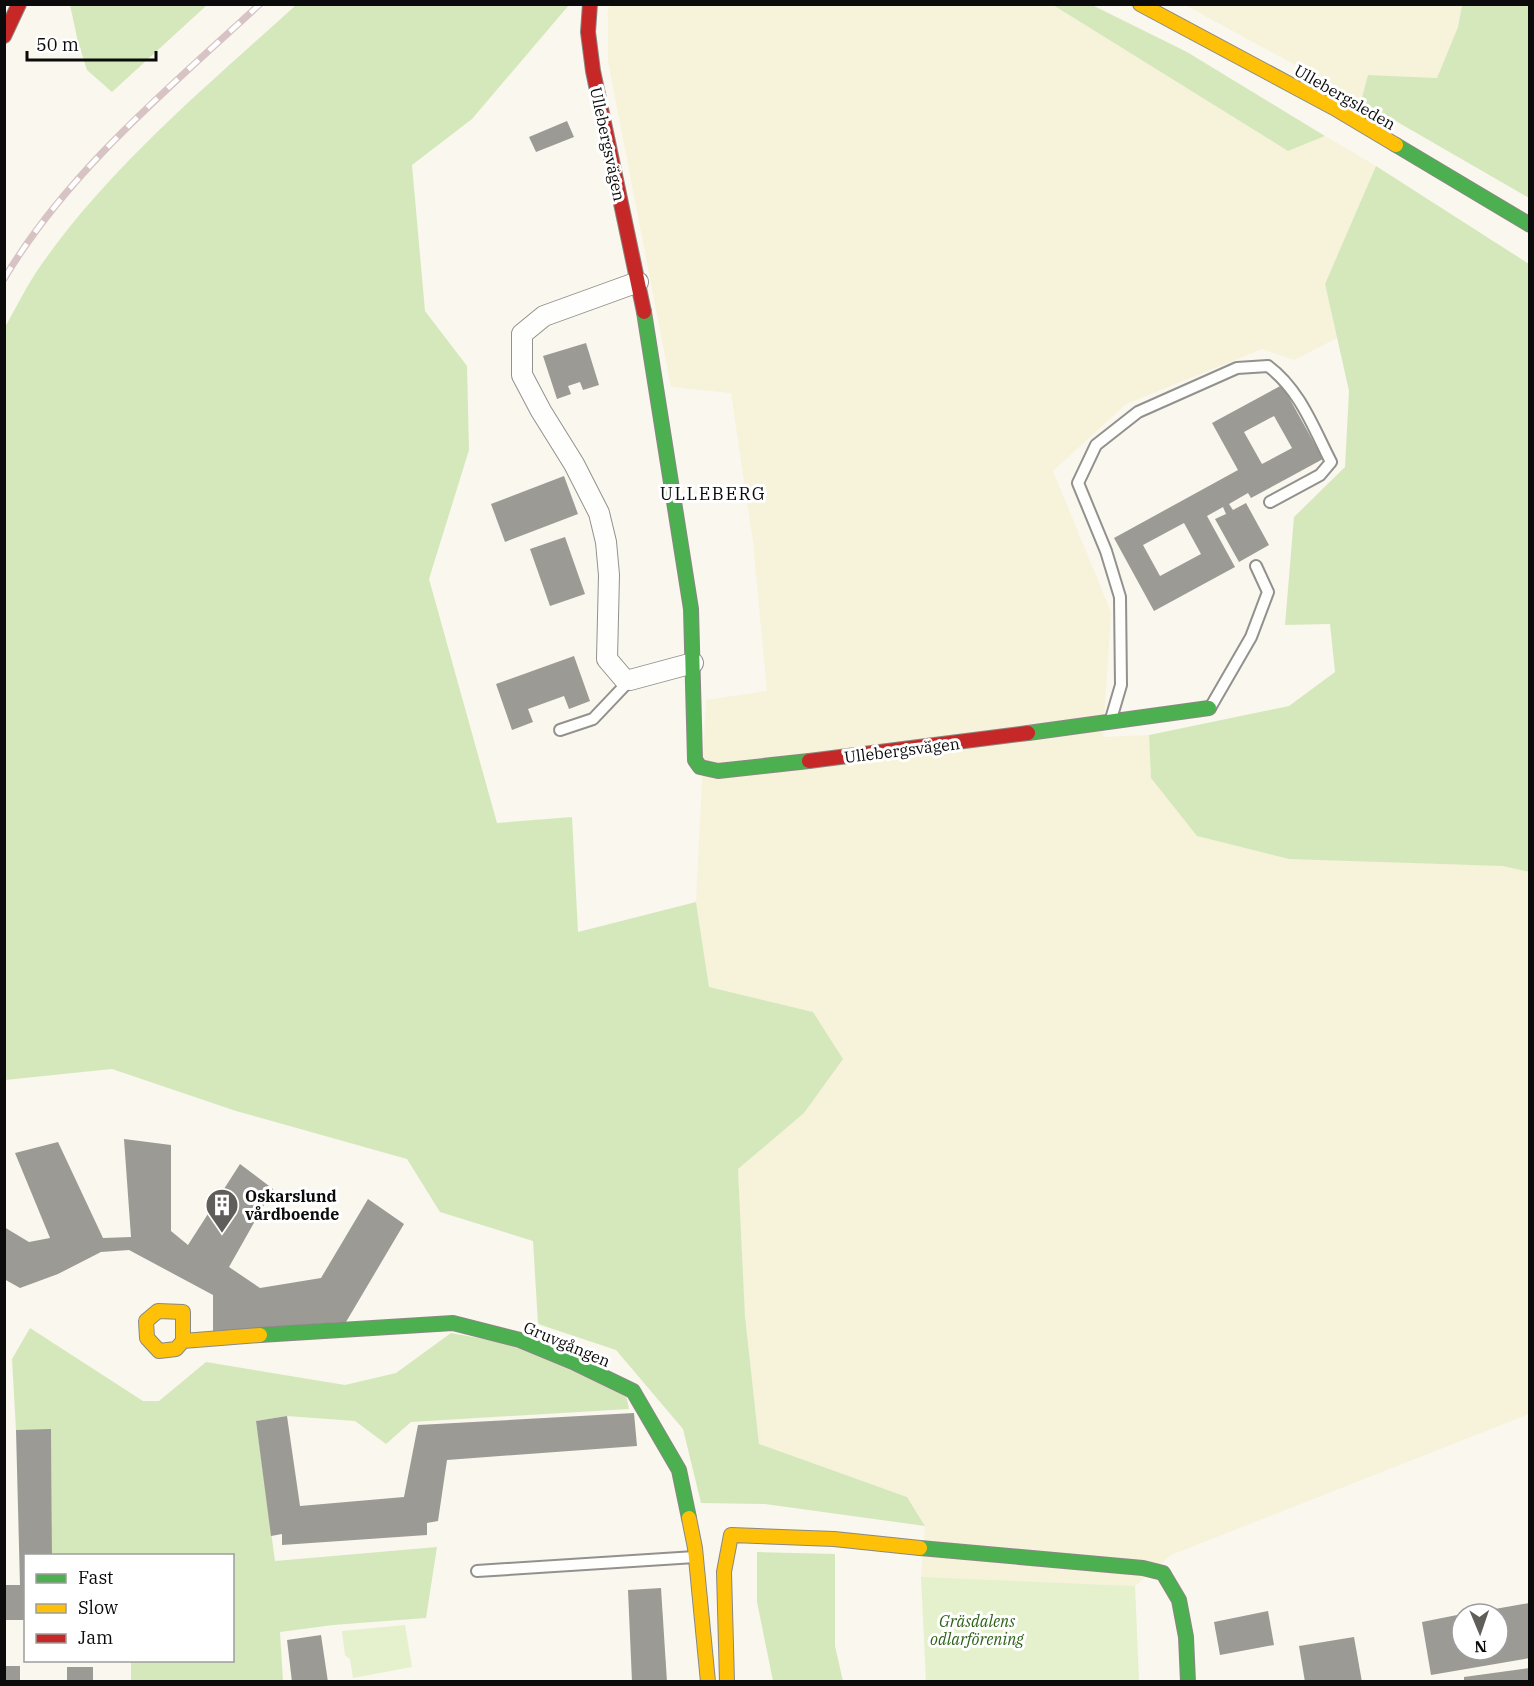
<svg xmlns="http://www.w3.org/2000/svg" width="1534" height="1686" font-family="'IBM Plex Serif',serif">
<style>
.farmland{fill:#f7f2da}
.green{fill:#e5f0cd}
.forest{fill:#d5e8bb}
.building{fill:#9c9a94;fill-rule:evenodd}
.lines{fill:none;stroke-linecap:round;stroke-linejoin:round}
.lane-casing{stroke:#93918d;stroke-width:14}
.street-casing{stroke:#93918d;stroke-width:22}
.fast-casing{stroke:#898884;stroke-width:16}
.slow-casing{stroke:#898884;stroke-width:16}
.jam-casing{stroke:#898884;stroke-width:16}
.lane{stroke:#fefefc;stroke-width:10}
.street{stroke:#fefefc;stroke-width:20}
.fast{stroke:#4caf50;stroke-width:14}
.slow{stroke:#ffc107;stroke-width:14}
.jam{stroke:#c62828;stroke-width:14}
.rail-casing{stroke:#d7c3c4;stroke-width:7}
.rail{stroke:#fff;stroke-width:4.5;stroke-dasharray:14;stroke-linecap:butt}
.labels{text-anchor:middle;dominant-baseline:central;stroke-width:6;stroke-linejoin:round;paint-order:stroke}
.street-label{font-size:16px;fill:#0b0b0b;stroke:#fff}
.poi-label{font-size:16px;font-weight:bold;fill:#0b0b0b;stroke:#fff;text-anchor:start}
.park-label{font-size:16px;font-style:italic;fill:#2f631a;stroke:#fff}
.neighbourhood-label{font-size:18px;letter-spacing:1.5px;fill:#0b0b0b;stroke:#fff}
</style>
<rect width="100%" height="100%" fill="#faf7ee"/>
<g class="farmland">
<path d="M610,4L1053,5L1288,151L1325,136L1376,166L1325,284L1337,338L1294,360L1262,349L1126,404L1053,471L1111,612L1103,737L1149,735L1151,778L1529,872V1414L1171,1555L1135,1586L921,1577L925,1526L907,1497L759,1445L745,1316L738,1169L804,1113L813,1012L709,987L696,902L706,700L767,691L753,542L731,393L671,387L608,61V9Z"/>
<path d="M1185,5H1462L1458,27L1437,78L1368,75L1361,101Z"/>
</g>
<g class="green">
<path d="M921,1577L1135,1586L1139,1681H926Z"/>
<path d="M405,1625L412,1667L353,1678L350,1659L345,1655L342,1631Z"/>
</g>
<g class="forest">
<path d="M70,5V4L207,5L112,92L87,70L78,42Z"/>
<path d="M296,5H569L472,119L412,165L425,311L467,366L469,450L429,579L497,823L572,817L578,932L696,902L709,987L813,1012L843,1059L804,1113L738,1169L745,1316L759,1444L907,1497L925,1526L765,1504L701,1503L683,1429L616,1350L538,1324L533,1241L440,1212L407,1159L236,1111L112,1069L5,1080V327C16,308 26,287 39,268C109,167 206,87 296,5Z"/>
<path d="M1053,5H1092L1187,52L1325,136L1288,151Z"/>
<path d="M1462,5H1529V198L1361,101L1368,75L1437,78L1458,27Z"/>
<path d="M1376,166L1529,264V872L1503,866L1289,859L1197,836L1151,778L1149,735L1289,706L1335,672L1330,624L1285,625L1294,517L1345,467L1349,391L1325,284Z"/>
<path d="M30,1328L143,1401H159L206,1362L345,1385L396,1373L451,1333L511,1344L626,1394L629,1409L411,1422L386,1444L355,1421L287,1416L256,1421L275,1561L437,1547L426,1618L333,1625L280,1632L283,1681H131V1661L232,1660V1556L52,1555L51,1430H16L12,1359Z"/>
<path d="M757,1552L835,1554V1646L843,1681H773L757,1602Z"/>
</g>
<g class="building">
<path d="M567,121L574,137L536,152L529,137Z"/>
<path d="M586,343L599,385L583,390L580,382L568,386L571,394L557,399L543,356Z"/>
<path d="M1282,385L1323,459L1251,498L1248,493L1229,504L1233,510L1246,503L1269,545L1239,562L1215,519L1226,514L1223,507L1207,516L1235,567L1154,611L1114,538L1238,470L1212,423ZM1274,416L1292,448L1262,464L1244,432ZM1184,523L1201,554L1160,576L1143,545Z"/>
<path d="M564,476L578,514L505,542L491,504Z"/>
<path d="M565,537L585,594L550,606L530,549Z"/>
<path d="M574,656L590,701L569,709L564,696L528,709L533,722L512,730L496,684Z"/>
<path d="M124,1139L171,1145V1231L188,1245L240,1164L273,1189L229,1267L260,1288L321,1278L368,1199L404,1224L346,1322L213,1331V1295L129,1250L101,1252L58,1274L20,1288L4,1279V1227L29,1242L50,1238L15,1153L58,1142L103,1238L131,1237Z"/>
<path d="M634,1413L637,1446L447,1460L438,1521L427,1523V1535L282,1545V1534L271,1536L256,1421L287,1416L300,1506L404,1497L418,1425Z"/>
<path d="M51,1429L52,1556H26V1620H4V1585H20L16,1430Z"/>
<path d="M661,1588L667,1682H632L628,1590Z"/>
<path d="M1529,1603L1530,1658L1431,1675L1422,1622L1462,1614V1650H1498V1614L1472,1613Z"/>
<path d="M1268,1611L1274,1645L1220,1655L1214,1622Z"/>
<path d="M321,1635L328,1682H292L287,1640Z"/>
<path d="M1354,1637L1362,1682H1305L1299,1646Z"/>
<rect x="4" y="1666" width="16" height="16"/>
<rect x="67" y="1667" width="26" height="15"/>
<path d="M1530,1668V1682H1464V1677Z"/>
</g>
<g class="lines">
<g class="lane-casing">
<g id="lane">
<path d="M1210,708L1251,637L1268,592L1256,566"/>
<path d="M1111,719L1121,685L1120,597L1106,551L1078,483L1096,445L1138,412L1237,368L1268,366C1300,390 1313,427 1331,462L1320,475L1270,502"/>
<path d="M560,730L593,719L630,680"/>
<path d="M477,1571L695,1557"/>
</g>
</g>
<g class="street-casing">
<path id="street" d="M638,282L544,316L522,334V375L541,411L574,464L599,513L606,542L609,575L607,659L624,679L630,680L693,663"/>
</g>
<g class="fast-casing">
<g id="fast">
<path d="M1396,145L1530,225"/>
<path d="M644,312L691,609L695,760L700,767L718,771L809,761"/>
<path d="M1028,733L1209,708"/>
<path d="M260,1335L453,1323L520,1340L573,1362L633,1391L679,1470L689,1518"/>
<path d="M920,1548L1143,1568L1163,1573L1179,1600L1186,1637L1188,1682"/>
</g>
</g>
<g class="slow-casing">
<g id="slow">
<path d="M1140,4L1334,108L1396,145"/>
<path d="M183,1341V1312L158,1311L146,1321L147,1338L159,1351L176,1349L183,1341L260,1335"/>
<path d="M689,1518L695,1548L708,1682"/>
<path d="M727,1682L724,1572L731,1535L834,1539L920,1548"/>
</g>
</g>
<g class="jam-casing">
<g id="jam">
<path d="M590,4L588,32L593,71L644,312"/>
<path d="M4,36L19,4"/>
<path d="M809,761L1028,733"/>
</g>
</g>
<use href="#lane" class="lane"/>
<use href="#street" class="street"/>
<use href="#fast" class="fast"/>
<use href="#slow" class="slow"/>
<use href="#jam" class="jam"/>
<g class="rail-casing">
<path id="rail" d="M4,279C68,171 168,89 260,4"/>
</g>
<use href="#rail" class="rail"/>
</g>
<defs>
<g id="building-pin" transform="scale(1.725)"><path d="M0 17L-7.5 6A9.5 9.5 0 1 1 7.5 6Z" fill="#5f5e5a" stroke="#fff"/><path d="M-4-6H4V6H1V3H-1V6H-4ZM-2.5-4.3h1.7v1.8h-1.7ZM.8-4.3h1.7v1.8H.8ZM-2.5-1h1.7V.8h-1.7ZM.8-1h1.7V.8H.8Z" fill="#fff"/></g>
</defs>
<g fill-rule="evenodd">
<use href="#building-pin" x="222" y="1205"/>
</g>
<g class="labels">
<g class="street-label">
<text transform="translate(1345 97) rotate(30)">Ullebergsleden</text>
<text transform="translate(608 144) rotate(78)">Ullebergsvägen</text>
<text transform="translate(902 750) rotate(-7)">Ullebergsvägen</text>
<text transform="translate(567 1344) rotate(23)">Gruvgången</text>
</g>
<g class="poi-label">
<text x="245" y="1196">Oskarslund<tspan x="245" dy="18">vårdboende</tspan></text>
</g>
<g class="park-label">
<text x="977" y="1621">Gräsdalens<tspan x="977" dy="18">odlarförening</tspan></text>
</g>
<g class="neighbourhood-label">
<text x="713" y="493">ULLEBERG</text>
</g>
</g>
<rect width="1534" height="1686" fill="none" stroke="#0b0b0b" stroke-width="12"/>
<rect x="24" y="1554" width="210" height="108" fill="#ffffff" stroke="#9d9d9d" stroke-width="1.5"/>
<rect x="36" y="1574" width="30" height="9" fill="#4caf50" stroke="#9d9d9d" stroke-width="1.5"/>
<text x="78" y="1584" font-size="18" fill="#0b0b0b">Fast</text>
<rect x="36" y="1604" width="30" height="9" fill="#ffc107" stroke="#9d9d9d" stroke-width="1.5"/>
<text x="78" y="1614" font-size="18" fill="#0b0b0b">Slow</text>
<rect x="36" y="1634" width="30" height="9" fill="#c62828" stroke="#9d9d9d" stroke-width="1.5"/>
<text x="78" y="1644" font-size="18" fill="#0b0b0b">Jam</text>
<g transform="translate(1480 1632) rotate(178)"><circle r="28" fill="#ffffff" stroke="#9d9d9d" stroke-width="1.5"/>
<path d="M0-4.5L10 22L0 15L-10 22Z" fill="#5f5e5a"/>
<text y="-9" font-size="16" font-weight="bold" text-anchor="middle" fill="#0b0b0b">N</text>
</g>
<path d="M27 51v9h129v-9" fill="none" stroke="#0b0b0b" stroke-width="3"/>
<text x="36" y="51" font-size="18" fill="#0b0b0b" stroke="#ffffff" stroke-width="4.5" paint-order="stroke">50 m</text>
</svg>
